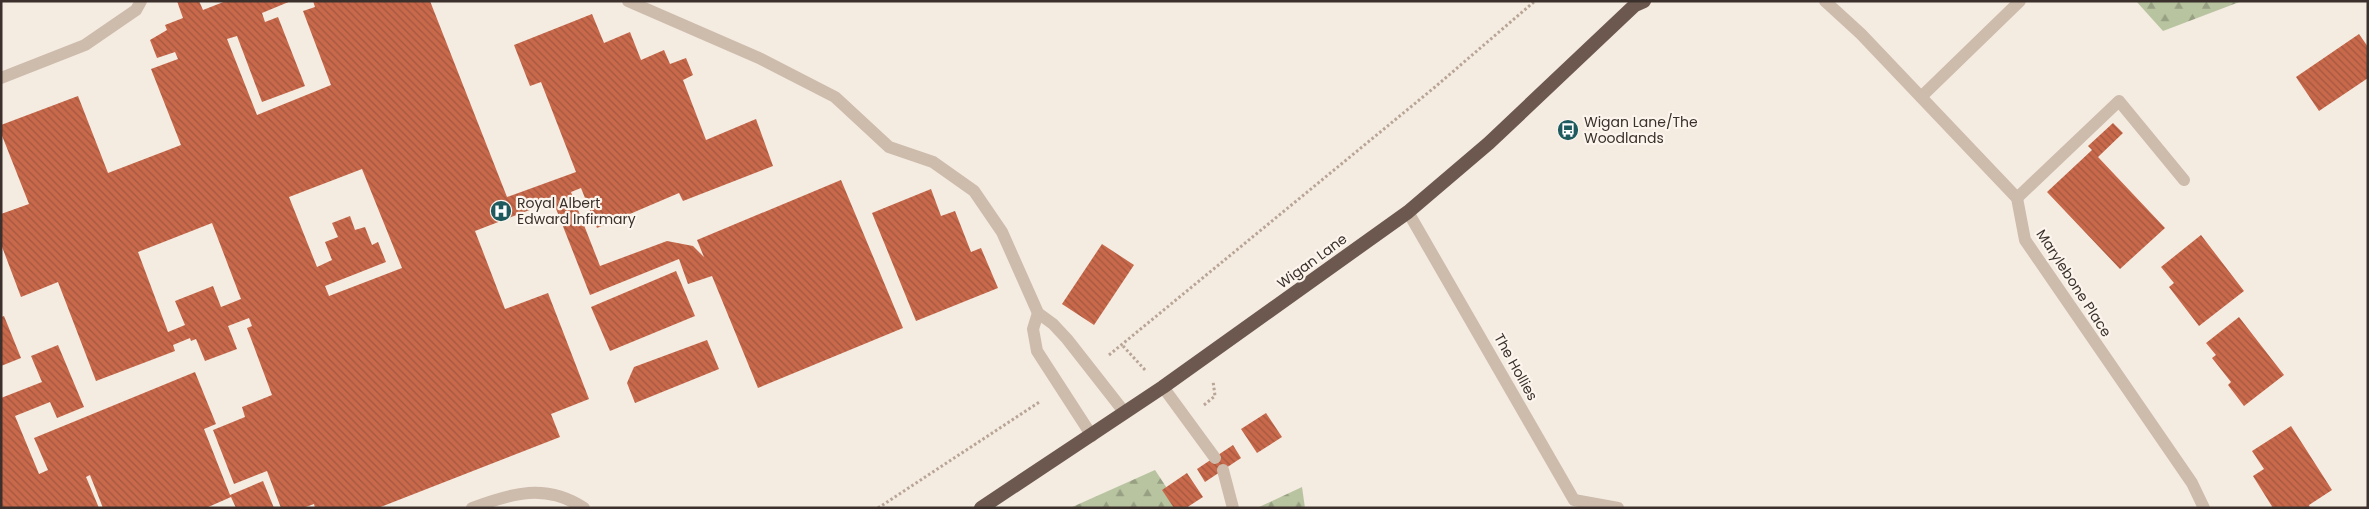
<svg xmlns="http://www.w3.org/2000/svg" width="2369" height="509" font-family="Poppins,sans-serif">
<style>
.forest{fill:url(#forest-firs)}
.building{fill:url(#building-back-hatch);fill-rule:evenodd}
.lines{fill:none;stroke-linecap:round;stroke-linejoin:round}
.path{stroke:#b9a596;stroke-width:3;stroke-dasharray:2.5 2.5;stroke-linecap:butt}
.service{stroke:#cdbbac;stroke-width:12}
.minor{stroke:#cdbbac;stroke-width:12}
.trunk{stroke:#6c584f;stroke-width:14}
.labels{text-anchor:middle;dominant-baseline:central;stroke-width:4.5;stroke-linejoin:round;paint-order:stroke}
.poi-label{font-size:14px;fill:#3b302b;stroke:#fbf5ee;text-anchor:start}
.street-label{font-size:14px;fill:#3b302b;stroke:#fbf5ee}
</style>
<defs>
<pattern id="forest-firs" width="22" height="20" patternUnits="userSpaceOnUse" patternTransform="scale(1.25)"><rect width="22" height="20" fill="#b8c4a0"/><path d="M5 1l3.5 6h-7zM16 11l3.5 6h-7z" fill="#97a083"/></pattern>
<pattern id="building-back-hatch" width="6" height="6" patternUnits="userSpaceOnUse" patternTransform="scale(1.25)"><rect width="6" height="6" fill="#c8694b"/><path d="M-1 5l2 2M0 0l6 6M5-1l2 2" fill="none" stroke="#a4573f"/></pattern>
</defs>
<rect width="100%" height="100%" fill="#f4ebe1"/>
<g class="forest">
<path d="M2136,1H2242L2163,31Z"/>
<path d="M1155,470L1180,508H1070Z"/>
<path d="M1302,487L1305,508H1257Z"/>
</g>
<g class="building">
<path d="M177,1H199L203,10L226,1H291L262,13L265,22L278,17L305,86L262,102L237,36L227,39L257,115L331,85L303,11L315,7L313,1H430L507,197L576,172L541,82L530,86L514,45L592,14L604,43L630,32L641,60L664,50L670,64L686,58L693,75L683,80L706,140L756,119L773,166L683,201L679,193L597,228L581,188L571,192L600,266L667,241L693,246L704,257L697,240L841,180L903,328L758,388L712,276L688,284L679,259L590,295L553,201L475,231L505,309L548,293L589,399L551,414L560,437L378,508H315L314,504L303,508H281L267,471L234,484L213,430L245,417L242,407L272,395L247,328L252,326L249,318L228,326L237,349L205,361L196,339L191,341L190,338L173,345L175,351L96,381L58,282L21,297L1,244V214L29,204L1,133V125L78,96L108,173L181,145L151,69L178,59L175,52L157,58L150,40L167,30L165,25L183,18ZM362,169L402,268L329,296L325,286L386,262L378,242L372,245L365,227L355,230L350,216L332,223L338,237L325,242L332,260L317,267L289,197ZM212,223L241,299L221,307L213,286L175,301L185,325L168,332L138,252Z"/>
<path d="M2359,34L2368,47V78L2319,111L2296,77Z"/>
<path d="M2113,123L2123,133L2098,157L2165,228L2120,269L2047,192L2092,150L2088,146Z"/>
<path d="M931,189L941,216L955,211L971,252L981,248L998,288L916,321L872,213Z"/>
<path d="M2201,235L2244,291L2199,326L2169,287L2174,283L2161,267Z"/>
<path d="M1102,244L1134,265L1094,325L1062,304Z"/>
<path d="M676,271L695,316L610,351L591,307Z"/>
<path d="M4,316L21,358L1,366V317Z"/>
<path d="M2239,317L2284,375L2244,406L2228,385L2231,382L2212,358L2216,355L2206,343Z"/>
<path d="M707,340L719,369L635,403L627,383L634,367Z"/>
<path d="M58,345L84,407L57,418L50,402L15,416L39,474L48,470L34,438L195,372L216,424L204,429L230,495L263,481L274,508H236L231,497L206,508H103L90,475L86,477L99,508H1V398L42,382L31,356Z"/>
<path d="M1266,413L1282,437L1257,453L1241,429Z"/>
<path d="M2291,426L2332,490L2309,505L2310,508H2273L2253,476L2264,469L2252,451Z"/>
<path d="M1233,445L1241,458L1205,482L1197,469Z"/>
<path d="M1187,473L1203,497L1186,508H1174L1162,490Z"/>
</g>
<g class="lines">
<g class="path">
<path d="M1123,346L1146,371"/>
<path d="M1109,355L1435,87L1535,1"/>
<path d="M1204,405L1215,396L1213,381"/>
<path d="M878,508L1041,401"/>
</g>
<g class="service">
<path d="M628,1L759,58L835,97L889,147L933,162L974,191L1002,232L1038,313L1053,324L1067,339L1125,413"/>
<path d="M1,78L85,45L136,10L141,1"/>
<path d="M1921,97L2020,1"/>
<path d="M1038,313L1033,329L1037,351L1092,436"/>
<path d="M1163,387L1215,458"/>
<path d="M1223,470L1233,508"/>
<path d="M472,508C512,493 546,483 584,508"/>
</g>
<g class="minor">
<path d="M1825,1L1861,34L2017,198L2025,240L2192,483L2204,508"/>
<path d="M2017,198L2119,101L2184,180"/>
<path d="M1408,212L1574,500L1618,508"/>
</g>
<path class="trunk" d="M981,508L1163,387L1408,212L1489,143L1635,5L1644,1"/>
</g>
<defs>
<g id="bus-disc" transform="scale(1.125)"><circle r="9.5" fill="#1f5a5e" stroke="#fbf5ee"/><path d="M-5-6H5V4H4V6H2V4H-2V6H-4V4H-5ZM-3.5-4V0h7V-4ZM-3.5 1.2v1.5H-2V1.2ZM2 1.2v1.5H3.5V1.2Z" fill="#fff"/></g>
<g id="hospital-disc" transform="scale(1.125)"><circle r="9.5" fill="#1f5a5e" stroke="#fbf5ee"/><path d="M-5-5h3v3.5h4V-5h3V5h-3V1.5h-4V5h-3Z" fill="#fff"/></g>
</defs>
<g fill-rule="evenodd">
<use href="#bus-disc" x="1568" y="130"/>
<use href="#hospital-disc" x="501" y="211"/>
</g>
<g class="labels">
<g class="poi-label">
<text x="1584" y="122">Wigan Lane/The<tspan x="1584" dy="16">Woodlands</tspan></text>
<text x="517" y="203">Royal Albert<tspan x="517" dy="16">Edward Infirmary</tspan></text>
</g>
<g class="street-label">
<text transform="translate(1312 261) rotate(-36)">Wigan Lane</text>
<text transform="translate(2074 283) rotate(57)">Marylebone Place</text>
<text transform="translate(1516 367) rotate(61)">The Hollies</text>
</g>
</g>
<rect width="2369" height="509" fill="none" stroke="#3b302b" stroke-width="5"/>
</svg>
